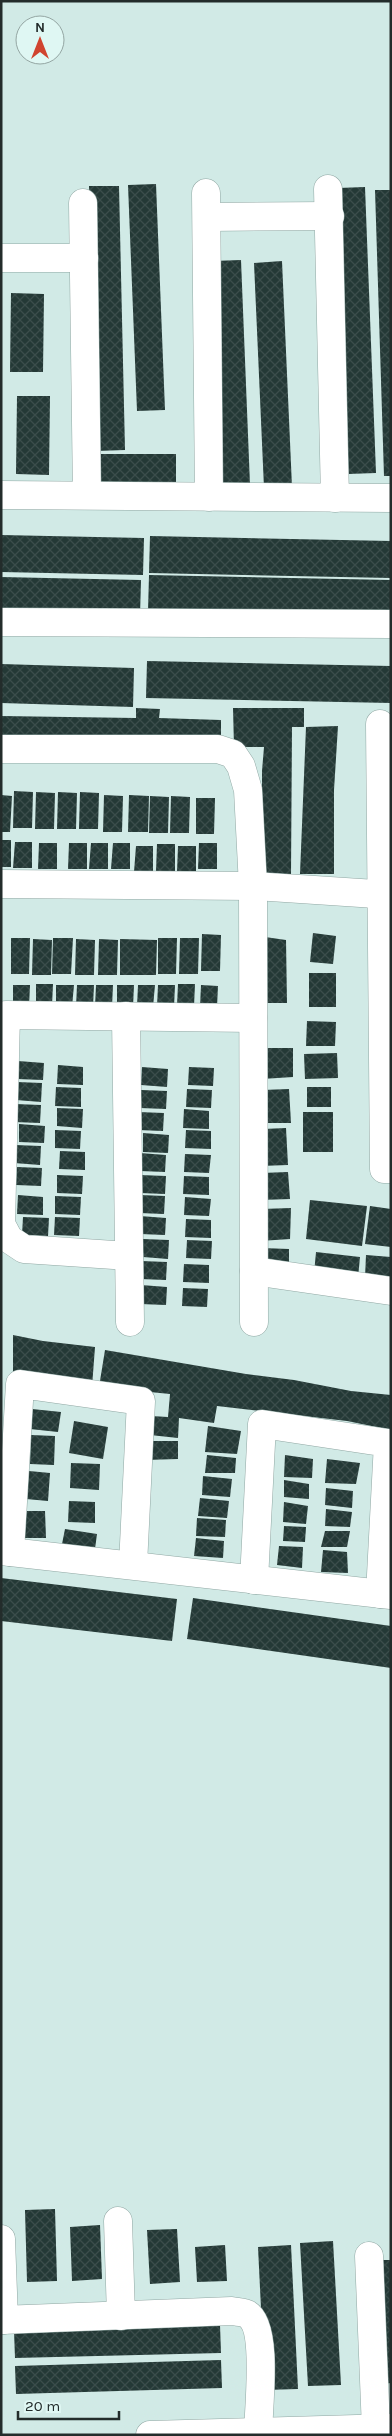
<svg xmlns="http://www.w3.org/2000/svg" width="392" height="2436" font-family="Karla,sans-serif">
<style>
.building{fill:url(#building-cross-hatch)}
.lines{fill:none;stroke-linecap:round;stroke-linejoin:round}
.street-casing{stroke:#90a7a3;stroke-width:29}
.secondary-casing{stroke:#90a7a3;stroke-width:29}
.street{stroke:#fff;stroke-width:28}
.secondary{stroke:#fff;stroke-width:28}
</style>
<defs>
<pattern id="building-cross-hatch" width="8" height="8" patternUnits="userSpaceOnUse" patternTransform="scale(1.25)"><rect width="8" height="8" fill="#243936"/><path d="M0 0l8 8M0 8l8-8" fill="none" stroke="#3b4d4b"/></pattern>
</defs>
<rect width="100%" height="100%" fill="#d1eae6"/>
<g class="building">
<path d="M156,184L165,410L137,411L128,185Z"/>
<path d="M89,186H119L125,450L96,451Z"/>
<path d="M365,187L376,473L348,474L338,188Z"/>
<path d="M375,190H391V476H384Z"/>
<path d="M241,260L250,485L222,487L213,261Z"/>
<path d="M282,261L292,487L264,488L254,263Z"/>
<path d="M11,293L44,294L43,372H10Z"/>
<path d="M17,396H50L49,475L16,474Z"/>
<rect x="96" y="454" width="80" height="29"/>
<path d="M1,535L144,538L143,575L1,572Z"/>
<path d="M150,536L391,541V578L149,573Z"/>
<path d="M149,575L391,580V617L148,611Z"/>
<path d="M1,577L141,580L140,616L1,614Z"/>
<path d="M147,661L391,666V703L146,698Z"/>
<path d="M1,664L134,668L133,707L1,703Z"/>
<path d="M136,708L160,709L159,718L221,720V748L1,746V716L136,718Z"/>
<path d="M233,708H304V727H292L291,875H262V771L264,747H234Z"/>
<path d="M338,726L334,790V874H300L306,727Z"/>
<path d="M14,791L33,792L32,828H13Z"/>
<path d="M36,792L55,793L54,829H35Z"/>
<path d="M58,792L77,793L76,829H57Z"/>
<path d="M80,792L99,793L98,829H79Z"/>
<path d="M1,795L12,796L10,832H1Z"/>
<path d="M104,795L123,796L122,832H103Z"/>
<path d="M129,795L149,796L148,832H128Z"/>
<path d="M150,796L169,797L168,833H149Z"/>
<path d="M171,796L190,797L189,833H170Z"/>
<path d="M196,798H215L214,834H196Z"/>
<rect x="1" y="840" width="10" height="27"/>
<path d="M15,842H32V868H13Z"/>
<path d="M39,843H57V869H38Z"/>
<path d="M69,843H87V869H68Z"/>
<path d="M91,843H108V869H89Z"/>
<path d="M113,843H130V869H111Z"/>
<path d="M199,843H217V869H198Z"/>
<path d="M157,844H175V871H156Z"/>
<path d="M136,846H153V872H134Z"/>
<path d="M178,846H196V872H177Z"/>
<path d="M313,933L336,936L333,964L310,962Z"/>
<path d="M202,934L221,935L220,971H201Z"/>
<path d="M265,937L286,940L287,1003H262Z"/>
<path d="M11,938H30L29,974H11Z"/>
<path d="M53,938H73L71,974H52Z"/>
<path d="M158,938H177L176,974H158Z"/>
<path d="M180,938H199L198,974H179Z"/>
<path d="M33,939L52,940L51,975H32Z"/>
<path d="M76,939L95,940L94,975H75Z"/>
<path d="M99,939L118,940L117,975H98Z"/>
<path d="M120,939L157,940L156,975H120Z"/>
<rect x="309" y="973" width="27" height="34"/>
<path d="M36,984H53L52,1006H36Z"/>
<path d="M178,984H195L194,1006H177Z"/>
<path d="M13,985H30L29,1007H13Z"/>
<path d="M56,985H74L72,1007H56Z"/>
<path d="M77,985H94L93,1007H76Z"/>
<path d="M96,985H113L112,1007H95Z"/>
<path d="M117,985H134L133,1007H117Z"/>
<path d="M138,985H155L153,1007H137Z"/>
<path d="M158,985H175L174,1007H157Z"/>
<path d="M201,985L218,986L217,1007H200Z"/>
<path d="M307,1021L336,1022L335,1046H306Z"/>
<path d="M264,1048H293V1077L262,1079Z"/>
<path d="M337,1053L338,1078L305,1079L304,1054Z"/>
<path d="M18,1061L44,1063L43,1080L17,1079Z"/>
<path d="M58,1065L83,1067V1085L57,1084Z"/>
<path d="M142,1067L168,1069L167,1087L141,1085Z"/>
<path d="M189,1067L214,1068L213,1086L188,1085Z"/>
<path d="M17,1082L42,1083L41,1102L16,1100Z"/>
<path d="M56,1087L81,1088V1107L55,1106Z"/>
<rect x="307" y="1087" width="24" height="20"/>
<path d="M187,1089L212,1090L211,1108L186,1107Z"/>
<path d="M289,1089L291,1123H262V1090Z"/>
<path d="M141,1090L167,1091L166,1109L140,1108Z"/>
<path d="M15,1104L41,1105L40,1123L14,1122Z"/>
<path d="M57,1108L83,1109L82,1128L57,1126Z"/>
<path d="M184,1109L209,1111V1129L183,1128Z"/>
<path d="M138,1112L164,1113L163,1131L138,1130Z"/>
<rect x="303" y="1112" width="30" height="40"/>
<path d="M19,1124L45,1126L44,1143L19,1142Z"/>
<path d="M286,1128L288,1165L260,1166L263,1129Z"/>
<path d="M55,1130L81,1131L80,1149L55,1148Z"/>
<path d="M186,1130L211,1131V1149L185,1148Z"/>
<path d="M143,1133L169,1135L168,1153L143,1152Z"/>
<path d="M15,1145L41,1146L40,1165L14,1163Z"/>
<path d="M60,1151L85,1152V1170L59,1169Z"/>
<path d="M140,1153L166,1155L165,1172L140,1171Z"/>
<path d="M185,1154L211,1155L209,1173L184,1172Z"/>
<path d="M17,1167L42,1168L41,1186L16,1185Z"/>
<path d="M288,1172L290,1199L260,1200L261,1173Z"/>
<path d="M57,1175L83,1176L82,1194L57,1193Z"/>
<path d="M140,1175L166,1176L165,1194L140,1193Z"/>
<path d="M184,1176L209,1177V1195L183,1194Z"/>
<path d="M18,1195L43,1197V1215L17,1214Z"/>
<path d="M140,1195L165,1196L164,1214L139,1213Z"/>
<path d="M55,1196L81,1197L80,1215L55,1214Z"/>
<path d="M185,1197L211,1199L209,1216L184,1215Z"/>
<path d="M310,1200L367,1206L362,1246L306,1239Z"/>
<path d="M370,1206L391,1209V1247L365,1244Z"/>
<path d="M291,1208L290,1239L260,1241L261,1209Z"/>
<path d="M140,1216L166,1218L165,1235L140,1234Z"/>
<path d="M23,1217L49,1218L48,1236L22,1235Z"/>
<path d="M55,1217L80,1218L79,1236L54,1235Z"/>
<path d="M186,1219L211,1220V1238L185,1237Z"/>
<path d="M143,1239L169,1240L168,1259L143,1257Z"/>
<path d="M187,1240L212,1241L211,1259L186,1258Z"/>
<path d="M262,1248L289,1249V1268L264,1266Z"/>
<path d="M316,1252L360,1257L358,1278L314,1274Z"/>
<path d="M366,1255L391,1257V1279L365,1278Z"/>
<path d="M141,1261L167,1262L166,1280L140,1279Z"/>
<path d="M184,1264L209,1265V1283L183,1282Z"/>
<path d="M141,1285L167,1287L166,1305L140,1304Z"/>
<path d="M183,1288L208,1289L207,1307L182,1306Z"/>
<path d="M13,1335L43,1341L95,1347L92,1387L13,1377Z"/>
<path d="M105,1350L246,1374L294,1380L351,1391L391,1395V1430L347,1421L217,1406L214,1423L179,1418L178,1438L150,1435L151,1416L168,1417L170,1394L99,1387Z"/>
<path d="M32,1409L61,1412L58,1432L30,1429Z"/>
<path d="M74,1421L108,1427L103,1459L69,1453Z"/>
<path d="M208,1426L241,1431L237,1454L205,1452Z"/>
<path d="M31,1435L55,1436L54,1465L30,1464Z"/>
<path d="M150,1441H178V1459L145,1460Z"/>
<path d="M207,1455L236,1458L235,1473H205Z"/>
<path d="M285,1455L313,1459L312,1478L284,1477Z"/>
<path d="M327,1459L360,1463L356,1484L325,1483Z"/>
<path d="M71,1463L100,1464L99,1490L70,1488Z"/>
<path d="M29,1471L50,1473L48,1501L26,1499Z"/>
<path d="M203,1476L232,1479L230,1497L202,1495Z"/>
<path d="M284,1480L309,1484V1499L284,1497Z"/>
<path d="M326,1488L353,1491L352,1508L325,1505Z"/>
<path d="M200,1498L229,1501L227,1518L198,1516Z"/>
<path d="M69,1501L95,1502V1523L68,1522Z"/>
<path d="M284,1502L308,1506L306,1524L283,1522Z"/>
<path d="M326,1509L352,1512L350,1527L325,1526Z"/>
<path d="M24,1511H45L46,1538H25Z"/>
<path d="M197,1518L226,1520L225,1537L196,1536Z"/>
<path d="M284,1526L306,1527L305,1542L283,1541Z"/>
<path d="M65,1529L97,1534L95,1549L62,1544Z"/>
<path d="M325,1531H350L347,1547H321Z"/>
<path d="M196,1538L224,1541L223,1558L194,1556Z"/>
<path d="M279,1546L303,1547L302,1568L277,1565Z"/>
<path d="M323,1550L347,1552L348,1573L321,1572Z"/>
<path d="M1,1578L177,1599L172,1641L1,1621Z"/>
<path d="M193,1598L391,1626V1668L187,1639Z"/>
<path d="M55,2209L57,2281L27,2282L25,2210Z"/>
<path d="M100,2225L102,2279L72,2281L70,2227Z"/>
<path d="M177,2229L180,2282L150,2284L147,2230Z"/>
<path d="M333,2241L341,2385L308,2386L300,2243Z"/>
<path d="M225,2245L227,2281L197,2282L195,2247Z"/>
<path d="M291,2245L298,2389L265,2390L258,2247Z"/>
<path d="M376,2260H391V2383L383,2384Z"/>
<path d="M220,2325L221,2353L15,2358L14,2331Z"/>
<path d="M221,2360L222,2388L16,2394L15,2366Z"/>
</g>
<g class="lines">
<g class="street-casing">
<g id="street">
<path d="M328,189L335,498"/>
<path d="M206,193L209,497"/>
<path d="M83,203L87,495"/>
<path d="M207,217L330,216"/>
<path d="M1,258H84"/>
<path d="M1,622L391,624"/>
<path d="M380,724L384,1169H391"/>
<path d="M1,749H218L233,754L241,766L248,790L253,886L254,1322"/>
<path d="M1,884L253,886L391,895"/>
<path d="M126,1016L130,1322"/>
<path d="M129,1256L24,1249L9,1239L1,1224L6,1015L253,1018"/>
<path d="M254,1271L391,1291"/>
<path d="M1,1551L391,1595"/>
<path d="M10,1552L20,1384L141,1401L133,1565"/>
<path d="M254,1580L262,1424L388,1443L380,1594"/>
<path d="M118,2221L121,2316"/>
<path d="M1,2239L4,2320"/>
<path d="M369,2256L376,2429"/>
<path d="M1,2320L232,2311C236,2312 244,2312 247,2314C269,2327 258,2411 258,2435"/>
<path d="M150,2435L391,2428"/>
</g>
</g>
<g class="secondary-casing">
<path id="secondary" d="M1,495L391,498"/>
</g>
<use href="#street" class="street"/>
<use href="#secondary" class="secondary"/>
</g>
<rect width="392" height="2436" fill="none" stroke="#232c2b" stroke-width="5"/>
<g transform="translate(40 40)"><circle r="24" fill="#dff7f3" stroke="#94a6a3"/>
<path d="M0-4L9 19L0 12L-9 19Z" fill="#d0442f"/>
<text y="-8" font-size="14" font-weight="bold" text-anchor="middle" fill="#232c2b">N</text>
</g>
<path d="M18 2411v8h101v-8" fill="none" stroke="#232c2b" stroke-width="2.5"/>
<text x="25" y="2411" font-size="15" fill="#232c2b" stroke="#dff7f3" stroke-width="4" paint-order="stroke">20 m</text>
</svg>
